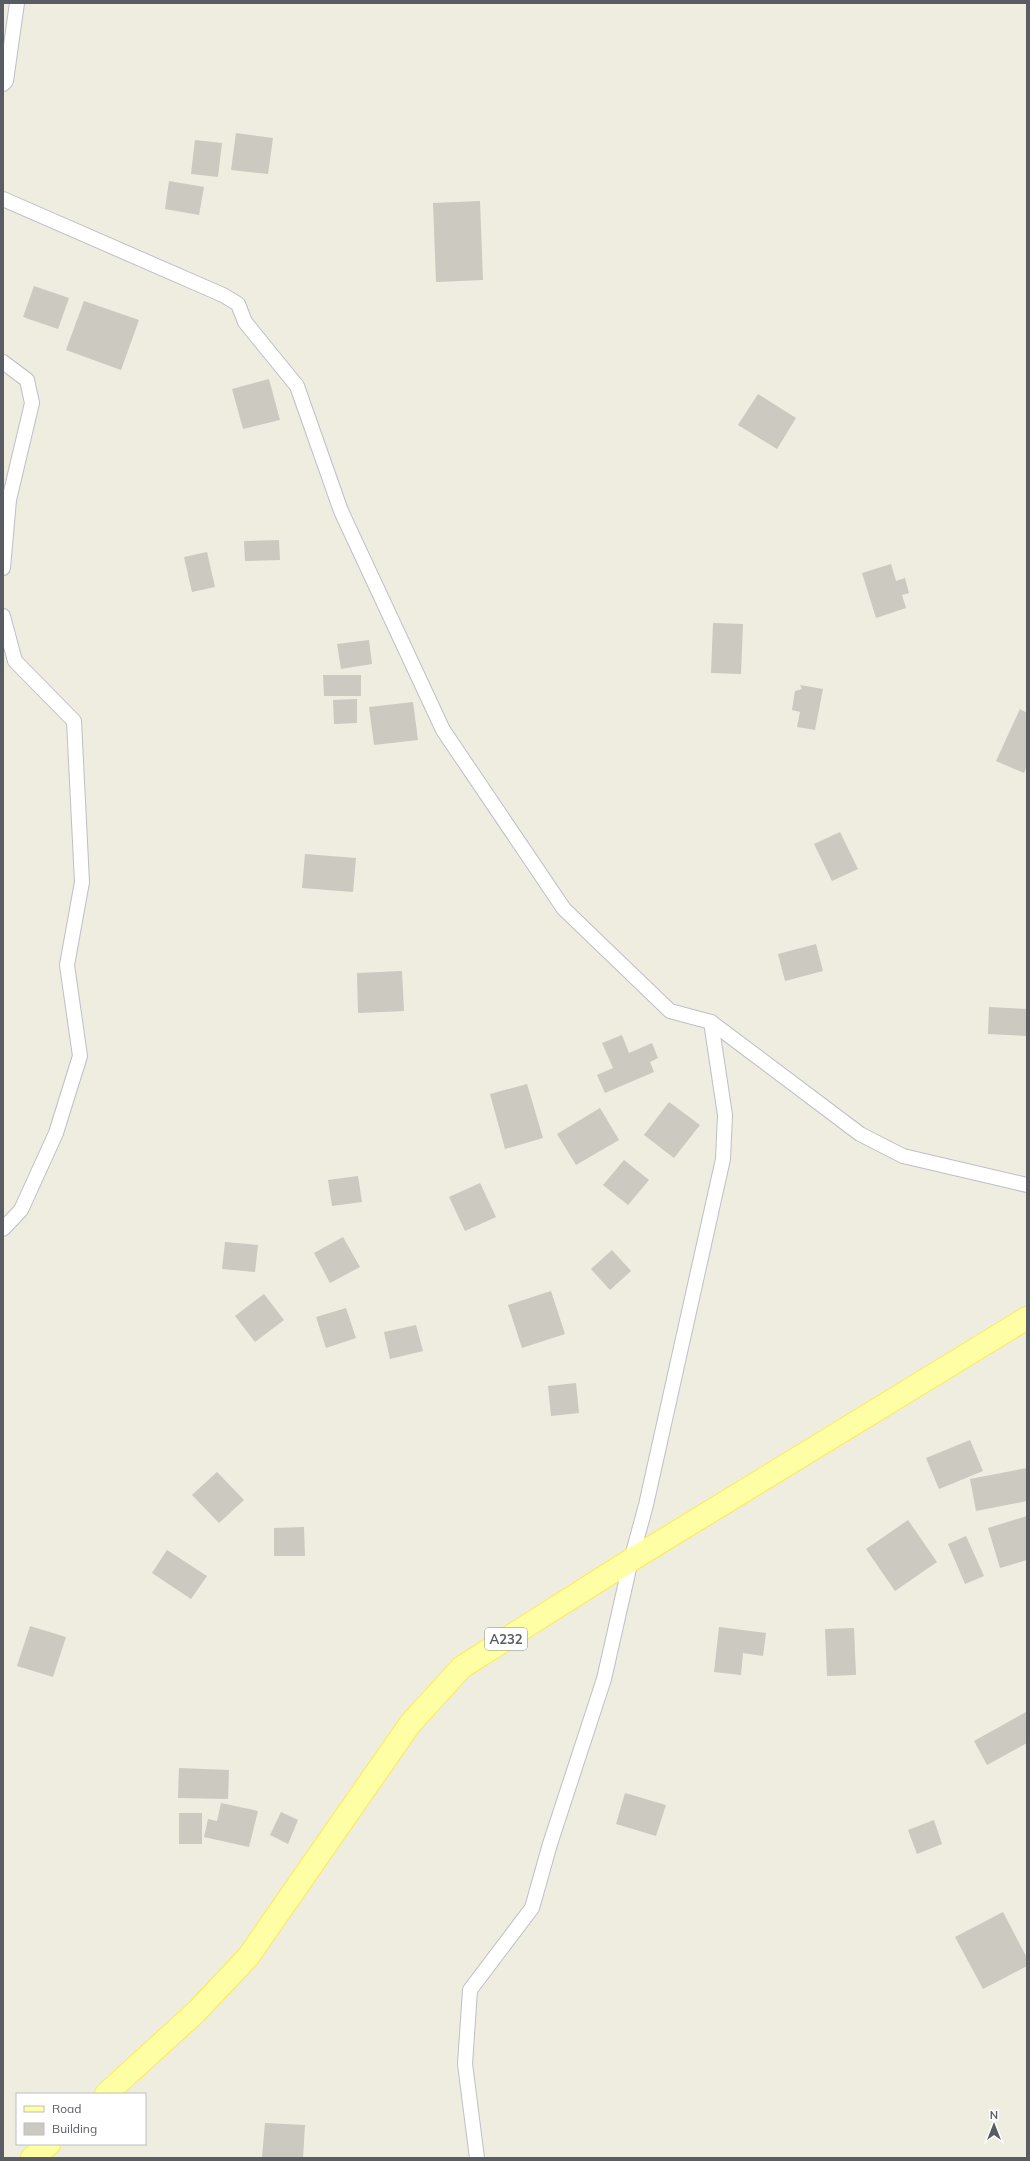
<svg xmlns="http://www.w3.org/2000/svg" width="1030" height="2161" font-family="Mulish,sans-serif">
<style>
.building{fill:#cbc9c0}
.lines{fill:none;stroke-linecap:round;stroke-linejoin:round}
.street-casing{stroke:#bebfc6;stroke-width:16}
.primary-casing{stroke:#ffeb49;stroke-width:24}
.street{stroke:#fff;stroke-width:14}
.primary{stroke:#feffa5;stroke-width:22}
.labels{text-anchor:middle;dominant-baseline:central;stroke-width:3.5;stroke-linejoin:round;paint-order:stroke}
.shield{fill:#fff;stroke:#8b8d92;stroke-width:1}
.shield-label{font-size:13px;font-weight:bold;fill:#595c63}
</style>
<rect width="100%" height="100%" fill="#eeede0"/>
<g class="building">
<path d="M236,133L273,138L268,174L231,170Z"/>
<path d="M195,140L222,143L218,177L191,174Z"/>
<path d="M169,181L204,187L199,215L165,209Z"/>
<path d="M480,201L483,280L436,282L433,203Z"/>
<path d="M34,286L69,298L58,329L23,317Z"/>
<path d="M84,301L139,320L121,370L66,350Z"/>
<path d="M269,379L280,420L243,429L232,389Z"/>
<path d="M758,394L796,418L777,449L738,425Z"/>
<path d="M279,540L280,560L245,561L244,541Z"/>
<path d="M207,552L215,587L192,592L184,557Z"/>
<path d="M891,564L896,581L905,578L909,593L902,595L906,608L876,618L862,573Z"/>
<path d="M713,623L743,624L741,674L711,673Z"/>
<path d="M369,640L372,664L341,669L337,644Z"/>
<path d="M323,675H361V696H324Z"/>
<path d="M800,685L823,689L815,730L797,727L800,712L792,710L795,691L802,689Z"/>
<path d="M357,699V723L334,724L333,700Z"/>
<path d="M413,702L418,740L374,745L369,707Z"/>
<path d="M1020,709L1027,713V766L1024,773L996,761Z"/>
<path d="M840,832L858,869L832,881L814,844Z"/>
<path d="M305,854L356,858L353,892L302,888Z"/>
<path d="M816,944L823,971L785,981L778,954Z"/>
<path d="M402,971L404,1011L358,1013L357,973Z"/>
<path d="M989,1007L1027,1009V1036L988,1034Z"/>
<path d="M622,1035L629,1053L652,1043L658,1058L650,1062L654,1072L605,1093L597,1075L613,1068L602,1043Z"/>
<path d="M527,1084L543,1138L505,1149L490,1094Z"/>
<path d="M669,1102L700,1125L674,1158L644,1135Z"/>
<path d="M600,1108L619,1140L576,1165L557,1134Z"/>
<path d="M624,1160L649,1180L628,1205L603,1185Z"/>
<path d="M358,1176L362,1202L332,1206L328,1180Z"/>
<path d="M480,1183L496,1217L465,1231L449,1197Z"/>
<path d="M343,1237L360,1267L330,1283L314,1253Z"/>
<path d="M225,1242L258,1245L255,1272L222,1269Z"/>
<path d="M612,1250L631,1271L610,1290L591,1269Z"/>
<path d="M551,1291L565,1334L522,1348L508,1305Z"/>
<path d="M264,1294L284,1320L255,1342L235,1316Z"/>
<path d="M346,1308L356,1338L326,1348L316,1317Z"/>
<path d="M416,1325L423,1351L390,1359L384,1332Z"/>
<path d="M576,1383L579,1413L551,1416L548,1386Z"/>
<path d="M970,1440L983,1471L939,1489L926,1458Z"/>
<path d="M1027,1468V1501L976,1511L970,1479Z"/>
<path d="M217,1472L244,1500L219,1523L192,1495Z"/>
<path d="M1027,1516V1560L1000,1568L988,1528Z"/>
<path d="M908,1520L937,1562L895,1591L866,1549Z"/>
<path d="M304,1527L305,1556H274V1528Z"/>
<path d="M966,1536L984,1576L965,1584L948,1544Z"/>
<path d="M167,1550L207,1576L191,1599L152,1573Z"/>
<path d="M30,1626L66,1637L53,1677L17,1666Z"/>
<path d="M719,1627L766,1633L763,1656L743,1653L741,1675L714,1672Z"/>
<path d="M854,1628L856,1675L827,1676L825,1629Z"/>
<path d="M1026,1712L1027,1743L987,1765L974,1741Z"/>
<path d="M179,1768L229,1770L228,1799L178,1798Z"/>
<path d="M625,1793L666,1805L656,1836L616,1824Z"/>
<path d="M221,1803L258,1811L249,1847L204,1837L208,1819L217,1821Z"/>
<path d="M281,1812L298,1820L288,1844L270,1835Z"/>
<rect x="179" y="1813" width="23" height="31"/>
<path d="M934,1820L942,1844L917,1854L908,1830Z"/>
<path d="M1003,1912L1027,1958V1966L983,1989L955,1937Z"/>
<path d="M265,2123L305,2125L303,2158L262,2157Z"/>
</g>
<g class="lines">
<g class="street-casing">
<g id="street">
<path d="M3,84L6,81L17,3"/>
<path d="M3,199L223,295L238,304L245,322L297,386L341,511L443,730L564,909L670,1011L711,1022L860,1134L903,1156L1027,1185"/>
<path d="M3,362L27,380L32,403L9,500L3,568"/>
<path d="M3,616L15,661L74,721L82,882L67,965L80,1056L56,1133L21,1210L3,1229"/>
<path d="M477,2158L465,2064L470,1990L532,1908L550,1844L604,1679L631,1560L646,1505L723,1159L725,1115L711,1022"/>
</g>
</g>
<g class="primary-casing">
<g id="primary">
<path d="M106,2094L196,2012L248,1957L410,1724L462,1667L631,1560L1027,1318"/>
<path d="M32,2158L49,2144"/>
</g>
</g>
<use href="#street" class="street"/>
<use href="#primary" class="primary"/>
</g>
<g class="labels">
<rect class="shield" x="485" y="1628" width="42" height="22" rx="3"/>
<g class="shield-label">
<text x="506" y="1639">A232</text>
</g>
</g>
<rect width="1030" height="2161" fill="none" stroke="#595c63" stroke-width="8"/>
<rect x="16" y="2093" width="130" height="52" fill="#ffffff" stroke="#bdbec1"/>
<rect x="24" y="2106" width="20" height="6" fill="#feffa5" stroke="#bdbec1"/>
<text x="52" y="2113" font-size="12" fill="#595c63">Road</text>
<rect x="24" y="2123" width="20" height="12" fill="#cbc9c0" stroke="#bdbec1"/>
<text x="52" y="2133" font-size="12" fill="#595c63">Building</text>
<g transform="translate(994 2125)" stroke="#ffffff" stroke-width="3" paint-order="stroke">
<path d="M0-3L7 15L0 10L-7 15Z" fill="#595c63"/>
<text y="-6" font-size="11" font-weight="bold" text-anchor="middle" fill="#595c63">N</text>
</g>
</svg>
